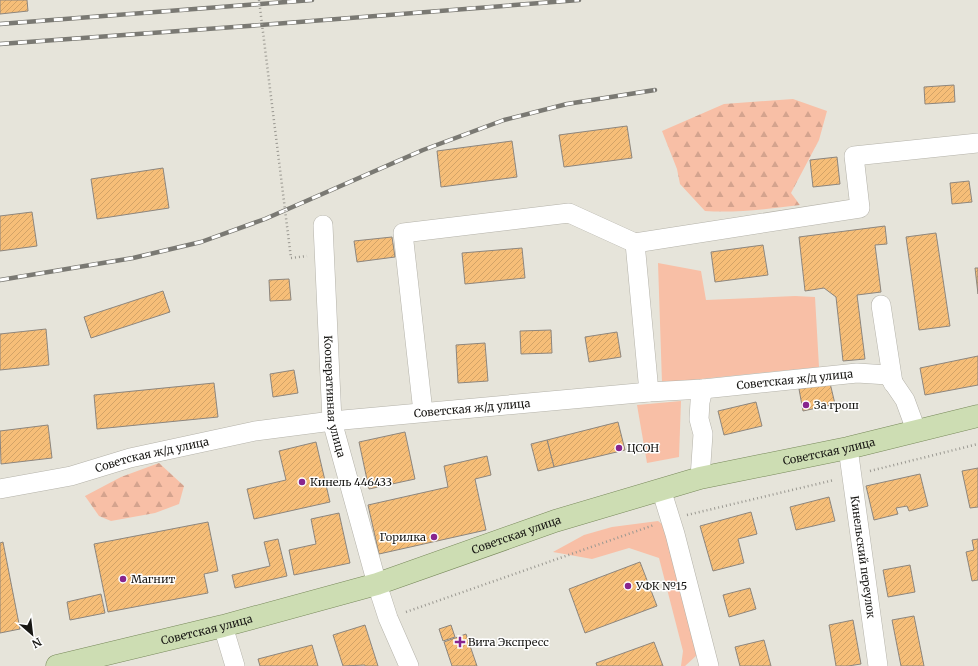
<svg xmlns="http://www.w3.org/2000/svg" width="978" height="666" font-family="Merriweather,serif">
<style>
.green{fill:#f8bfa6}
.forest{fill:url(#forest-firs)}
.building{fill:url(#building-hatch);stroke:#8d867e}
.lines{fill:none;stroke-linecap:round;stroke-linejoin:round}
.minor-casing{stroke:#b4b2a9;stroke-width:20}
.major-casing{stroke:#78895b;stroke-width:23}
.path{stroke:#9a9891;stroke-width:2.5;stroke-dasharray:1 3;stroke-linecap:butt}
.minor{stroke:#fff;stroke-width:19}
.major{stroke:#cdddb3;stroke-width:22}
.rail-casing{stroke:#7a7973;stroke-width:4.5}
.rail{stroke:#fff;stroke-width:3;stroke-dasharray:9;stroke-linecap:butt}
.path-bridge{stroke:#9a9891;stroke-width:2.5;stroke-dasharray:1 3;stroke-linecap:butt}
.poi-dot{fill:#88258e;stroke:#fff;stroke-width:1.5}
.labels{text-anchor:middle;dominant-baseline:central;stroke-width:3;stroke-linejoin:round;paint-order:stroke}
.street-label{font-size:11px;fill:#181714;stroke:#fff}
.poi-label{font-size:11px;fill:#181714;stroke:#fff;text-anchor:start}
</style>
<defs>
<pattern id="forest-firs" width="22" height="20" patternUnits="userSpaceOnUse"><rect width="22" height="20" fill="#f8bfa6"/><path d="M5 1l3.5 6h-7zM16 11l3.5 6h-7z" fill="#d4a38e"/></pattern>
<pattern id="building-hatch" width="6" height="6" patternUnits="userSpaceOnUse"><rect width="6" height="6" fill="#f6be78"/><path d="M-1 1l2-2M0 6l6-6M5 7l2-2" fill="none" stroke="#d2a367"/></pattern>
</defs>
<rect width="100%" height="100%" fill="#e6e4da"/>
<g class="green">
<path d="M658,263L701,271L706,300L795,296L815,297L819,367L662,383Z"/>
<path d="M681,401L679,457L647,463L637,405Z"/>
<path d="M658,521L675,534L697,655L685,666H681L683,651L659,558L629,548L592,559L553,552L584,535L612,527Z"/>
</g>
<g class="forest">
<path d="M793,99L827,111L819,140L791,193L800,205C769,209 736,213 705,211L680,184L677,169L662,131L724,104Z"/>
<path d="M159,463L184,486L179,504L155,513L111,521L99,516L85,496L121,477Z"/>
</g>
<g class="building">
<path d="M0,0H27L28,11L0,14Z"/>
<path d="M954,85L955,102L925,104L924,87Z"/>
<path d="M627,126L632,158L564,167L559,135Z"/>
<path d="M512,141L517,177L441,187L437,151Z"/>
<path d="M837,157L840,184L813,187L810,160Z"/>
<path d="M163,168L169,208L97,219L91,179Z"/>
<path d="M969,181L972,202L952,204L950,183Z"/>
<path d="M32,212L37,246L0,251V216Z"/>
<path d="M885,226L887,244L875,245L881,292L857,295L865,359L843,361L836,297L824,288L805,291L799,237Z"/>
<path d="M936,233L950,326L919,330L906,237Z"/>
<path d="M392,237L395,257L357,262L354,241Z"/>
<path d="M763,245L768,275L715,282L711,252Z"/>
<path d="M522,248L525,278L465,284L462,253Z"/>
<path d="M975,268H978V294Z"/>
<path d="M289,279L291,300L270,301L269,280Z"/>
<path d="M163,291L170,312L91,338L84,317Z"/>
<path d="M46,329L49,365L0,370V334Z"/>
<path d="M551,330L552,353L521,354L520,331Z"/>
<path d="M617,332L621,357L589,362L585,337Z"/>
<path d="M485,343L488,381L458,383L456,345Z"/>
<path d="M978,356V385L925,395L920,368Z"/>
<path d="M294,370L298,393L273,397L270,374Z"/>
<path d="M214,383L218,417L97,429L94,395Z"/>
<path d="M830,383L835,404L803,411L799,389Z"/>
<path d="M756,402L762,426L724,435L718,411Z"/>
<path d="M618,422L625,450L554,467L547,440Z"/>
<path d="M48,425L52,458L1,464L0,431Z"/>
<path d="M405,432L415,479L369,489L359,442Z"/>
<path d="M547,440L554,467L538,471L531,444Z"/>
<path d="M316,442L330,502L254,519L247,489L286,480L279,451Z"/>
<path d="M487,456L491,475L475,479L486,530L379,554L368,505L448,487L444,466Z"/>
<path d="M978,468V507L970,508L962,471Z"/>
<path d="M920,474L928,506L909,511L907,506L896,508L898,514L874,520L866,486Z"/>
<path d="M829,497L835,521L796,530L790,507Z"/>
<path d="M751,512L757,534L738,539L744,563L713,571L700,526Z"/>
<path d="M339,513L350,563L294,575L289,550L316,544L311,519Z"/>
<path d="M208,522L218,571L204,574L208,593L108,612L94,544Z"/>
<path d="M278,539L287,576L235,588L232,575L270,566L264,542Z"/>
<path d="M978,539V580L972,581L966,552L974,550L972,540Z"/>
<path d="M3,542L20,629L0,633V543Z"/>
<path d="M640,562L657,606L585,633L569,589Z"/>
<path d="M910,565L915,592L888,597L883,570Z"/>
<path d="M750,588L756,609L729,617L723,595Z"/>
<path d="M101,594L105,613L70,620L67,602Z"/>
<path d="M914,616L924,666H901L892,620Z"/>
<path d="M853,620L861,664L848,666H836L829,625Z"/>
<path d="M365,625L378,666H365V665L343,666L333,635Z"/>
<path d="M451,625L455,637L443,641L439,629Z"/>
<path d="M466,634L477,666H452L444,642Z"/>
<path d="M764,640L771,666H740L735,647Z"/>
<path d="M654,642L663,666H597L596,663Z"/>
<path d="M312,645L318,666H260L258,659Z"/>
</g>
<g class="lines">
<g class="minor-casing">
<g id="minor">
<path id="s1" d="M323,225L332,421L377,584L388,618L409,666"/>
<path d="M881,305L893,383"/>
<path d="M649,392L635,243L860,208L854,156L978,143"/>
<path d="M423,412L403,233L569,213L635,243"/>
<path id="s2" d="M848,448L878,666"/>
<path d="M700,478L703,434L699,419L700,402L703,389"/>
<path id="s3" d="M0,489L71,476L130,458L255,431L332,421L649,392L703,389L857,373L888,375L905,400L916,430"/>
<path d="M661,489L675,534L709,666"/>
<path d="M223,626L235,666"/>
</g>
</g>
<g class="major-casing">
<g id="major">
<path id="s4" d="M57,666L223,626L377,584L555,521L700,478L848,448L978,416"/>
</g>
</g>
<g class="path">
<path d="M291,258L307,256"/>
<path d="M870,471L978,444"/>
<path d="M687,515L834,480"/>
<path d="M406,612L654,525"/>
</g>
<use href="#minor" class="minor"/>
<use href="#major" class="major"/>
<g class="rail-casing">
<g id="rail">
<path d="M0,24L312,0"/>
<path d="M0,44L248,26L579,0"/>
<path d="M0,280L133,258L201,242L265,219L423,150L504,120L567,104L655,90"/>
</g>
</g>
<use href="#rail" class="rail"/>
<path class="path-bridge" d="M259,0L291,258"/>
</g>
<g class="poi-dot">
<circle cx="806" cy="405" r="4"/>
<circle cx="619" cy="448" r="4"/>
<circle cx="302" cy="482" r="4"/>
<circle cx="434" cy="537" r="4"/>
<circle cx="123" cy="579" r="4"/>
<circle cx="628" cy="586" r="4"/>
<path d="M458 636h4v4h4v4h-4v4h-4v-4h-4v-4h4z"/>
</g>
<g class="labels">
<g class="street-label">
<text stroke="none"><textPath href="#s3" startOffset="804">Советская ж/д улица</textPath></text>
<text stroke="none"><textPath href="#s1" startOffset="172">Кооперативная улица</textPath></text>
<text stroke="none"><textPath href="#s3" startOffset="480">Советская ж/д улица</textPath></text>
<text stroke="none"><textPath href="#s4" startOffset="802">Советская улица</textPath></text>
<text stroke="none"><textPath href="#s3" startOffset="156">Советская ж/д улица</textPath></text>
<text stroke="none"><textPath href="#s4" startOffset="478">Советская улица</textPath></text>
<text stroke="none"><textPath href="#s2" startOffset="110">Кинельский переулок</textPath></text>
<text stroke="none"><textPath href="#s4" startOffset="154">Советская улица</textPath></text>
</g>
<g class="poi-label">
<text x="814" y="405">За грош</text>
<text x="627" y="448">ЦСОН</text>
<text x="310" y="482">Кинель 446433</text>
<text x="426" y="537" text-anchor="end">Горилка</text>
<text x="131" y="579">Магнит</text>
<text x="636" y="586">УФК №15</text>
<text x="468" y="642">Вита Экспресс</text>
</g>
</g>
<g transform="translate(32 634) rotate(152)" stroke="#ffffff" stroke-width="3" paint-order="stroke">
<path d="M0-3L7 15L0 10L-7 15Z" fill="#181714"/>
<text y="-6" font-size="11" font-weight="bold" text-anchor="middle" fill="#181714">N</text>
</g>
</svg>
